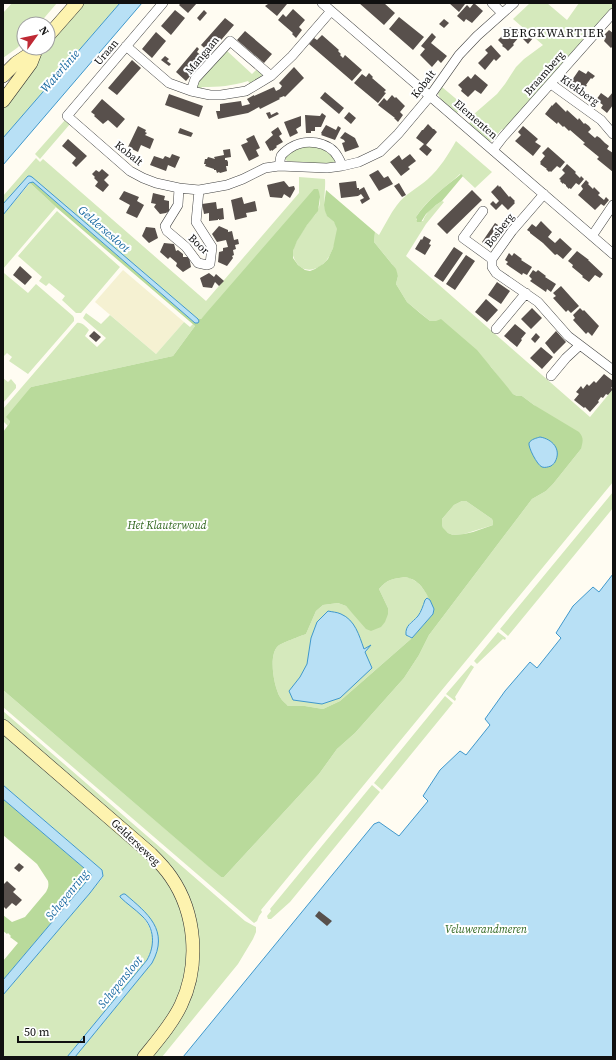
<svg xmlns="http://www.w3.org/2000/svg" width="616" height="1060" viewBox="0 0 616 1060" font-family="'Source Serif 4',serif">
<rect width="100%" height="100%" fill="#fffcf2"/>
<!-- farmland -->
<path fill="#f5f1d2" d="M123,270L184,322L156,354L95,302Z"/>
<!-- green -->
<path fill="#d5e9bc" d="M12,3H57L39,24H24V41L17,48L3,58V13Z
M83,3H120L3,138V105L39,54L45,48H48V44Z
M530,3H547L567,20L579,3H613V8L505,132L502,129L494,138L497,141H491L488,140L469,124L471,120L459,110L457,113L441,100L438,94L442,87L474,114L497,94L505,84L516,67L524,59L543,45L513,19Z
M226,50L252,74L257,69L262,74L261,79L250,84L248,81C232,86 219,87 202,87V90L198,89L195,86Z
M65,120L70,124L40,159L35,154Z
M456,141L492,172L475,188L460,174C445,188 427,199 416,217V220L423,221C426,212 434,206 442,201L444,202L426,224L406,256L590,417L613,389V482L261,910L262,912L259,916L257,921L254,923L3,707V690L221,877H224L319,774L337,749L355,733L404,678L419,655L429,635L532,499L546,491L553,484L581,449L534,405L522,396H517L513,394L507,388L491,367L436,321H430L407,302L396,284L398,276L392,264L374,242L375,232L379,235C385,225 390,214 397,205C405,194 418,188 428,179C440,168 448,155 456,141Z
M315,145L332,153L337,161L334,163L323,164L287,161L285,159V156L295,148Z
M36,158L40,162L43,159L206,301L299,193V177L325,179C326,190 322,204 327,215C330,220 337,222 337,229C338,236 332,253 328,258C321,270 304,275 296,262C294,258 292,255 293,251C296,239 305,228 311,219C314,216 317,213 318,209C320,206 320,201 320,197L201,319H198L30,176L28,177L3,204V196Z
M30,183L56,207L3,269V215Z
M57,211L120,267L81,313H76L62,300L65,296L49,283L46,286L39,281L42,277L18,256Z
M4,273L28,293L36,284L73,316L74,318V321L28,374L9,361L12,357L7,353L3,357V356Z
M86,313L101,324L110,315L156,354L184,322L190,327L193,324L195,326L173,356L31,387L10,421L8,426L3,421V409L77,323C82,322 86,327 89,330L85,336L97,347L106,338L84,319L83,318Z
M3,378L8,382L11,379L16,385V388L3,403Z
M613,492V508L508,636L500,629Z
M462,501H466L492,519L493,522V525L464,534L453,535L448,533L443,529L442,525V519L454,505Z
M405,577C418,579 424,589 430,600L427,598L418,616L409,624L408,637L412,638L340,701L323,709L305,706H288C286,703 282,701 280,697C274,687 268,655 278,646C281,643 301,636 306,634L316,611L323,605L338,603L346,606L359,619L388,614V608L379,589C387,579 393,579 405,577Z
M498,632L506,638L505,640L503,639L477,664L474,661Z
M471,665L474,667L455,697L456,699L455,701L446,694Z
M445,696L453,703L382,790L374,783Z
M3,711L245,921L256,927V932L253,939L238,964L162,1057H150L191,995L183,887L3,721Z
M3,732L162,872L181,906L189,947L184,982L172,1014L139,1057H75L152,963C156,954 161,940 156,931C154,925 147,920 142,916C154,930 156,945 147,960L67,1057H3V995L90,893L103,877V874L102,870L3,785Z
M372,785L380,792L290,902L271,919H268L267,916L271,911L270,909Z"/>
<!-- forest -->
<path fill="#b9da9b" fill-rule="evenodd" d="M461,174L463,176L442,201L436,205L426,214L421,222H417L416,217C427,200 445,187 461,174Z
M31,182H33L187,316L195,323H198L199,321L198,319H201L314,189H318L319,192L320,197L318,211L307,225L297,241L293,251V258L298,265L305,270L310,271L315,269L323,264L328,259L333,248L337,229L334,222L327,216L325,211L324,205L326,190L375,232L374,242L396,269L398,276L396,284L407,302L420,313L430,321H436L441,319L477,350L513,394L517,396H522L534,405L579,432C584,438 583,441 581,449L553,484L546,491L532,499L429,635L419,655L404,678L355,733L337,749L319,774L224,877H221L209,867L3,690V432L9,424L10,421L6,417L31,387L173,356L195,326L57,208L30,183ZM556,448C557,461 556,467 542,467L536,461ZM462,501H466L492,519L493,522V525L473,532L464,534L453,535L448,533L443,528L442,525V519L454,505ZM405,577C422,580 427,595 434,609L433,614L412,638L340,701L323,709L305,706H288C286,703 282,701 280,697C274,687 268,655 278,646C281,643 301,636 306,634L316,611L323,605L338,603L346,606L366,629L371,631L381,627L385,622L388,614V608L379,589C387,579 393,579 405,577Z
M3,799L91,874V876L3,980V961L18,943L10,937L11,936L8,933L7,934L3,931V915L12,922L25,917L46,892C48,888 49,886 48,881L37,864L3,835Z"/>
<!-- water -->
<path fill="#b8e0f5" stroke="#4098cc" d="M120,3H142L3,165V138Z
M28,176H30L32,177L198,319L199,321L198,323H195L33,182L29,183L3,215V204Z
M540,437C552,439 562,449 555,462C554,464 553,464 551,466C548,467 545,468 542,467C537,465 528,447 529,443C531,439 537,438 540,437Z
M613,574V1057H183L374,824L379,822L399,836L428,801L423,796L440,770L460,751L466,755L490,725L485,719L505,691L530,662L537,668L561,638L556,633L573,606L593,587L599,592Z
M427,598L430,600L434,609L433,614L412,638L406,635C405,625 412,623 418,616C421,612 423,606 425,600Z
M328,611C332,612 337,612 341,614C355,620 359,635 364,649L371,645L365,652L372,668L340,698L322,704L293,700L289,691L300,677L307,664L311,638L317,622Z
M3,785L102,870L103,876L90,893L3,995V980L91,876V874L3,799Z
M123,894H125C147,913 170,930 152,963L75,1057H67L147,960C155,946 155,928 142,916C135,909 127,904 120,897V896Z"/>
<!-- building -->
<path fill="#58504c" d="M181,3H197L188,13L179,5Z
M266,3H285L287,4L277,16L265,6L268,4Z
M359,3H384L395,13L384,25Z
M449,3H464L465,4L459,12Z
M474,3L483,11L472,23L466,19L464,22L457,16L467,5L470,8Z
M293,9L305,20L299,27L302,30L296,38L292,34L293,33L278,20L283,14L286,17Z
M175,10L185,18L171,35L161,26Z
M204,10L207,13L200,21L197,18Z
M399,17L424,37L413,50L389,29Z
M225,18L234,25L210,53L201,45Z
M444,19L449,23L444,28L439,24Z
M510,27H512L518,32L521,28L533,38L528,44L520,36L513,44L514,45L508,51L505,48L502,46L503,45L498,40L503,35L504,36Z
M609,30L613,33V46L611,48L604,41L605,39L602,37Z
M245,31L272,54L264,63L237,40Z
M156,32L166,41L152,58L142,49Z
M432,33L436,37L431,43L447,56L441,63L438,60L432,67L420,55L425,49L421,46Z
M322,35L339,50L338,51L341,54L340,55L343,58L345,55L362,70L352,81L309,44L314,38L317,40Z
M491,45L501,56L496,61L494,59L485,70L478,63L488,53L485,50Z
M197,47L199,49L197,52L205,59L186,81L176,72Z
M165,56L169,59L167,61L171,64L169,66L161,60Z
M132,60L141,68L117,95L108,88Z
M294,67L304,78L285,97L284,96L279,98L280,99L260,109L259,107L248,113L218,119L216,111H220V104L241,101L242,106L250,104L247,99L254,95V96L274,87L276,91L280,89L282,86L279,83Z
M579,70L586,74L588,71L595,76L592,79L591,78L586,85H587L583,92L585,94L583,98L574,91L576,88L570,83Z
M369,73L373,77L372,78L386,90L384,92L386,93L378,103L354,83L362,74L366,77Z
M475,74L488,85L481,94L475,90L468,97L461,91L462,89L458,85L468,76L471,79Z
M325,92L344,108L339,114L320,98Z
M613,92V105L607,113L601,108L603,105L596,100L601,93L608,98Z
M169,94L203,106L199,117L165,105Z
M392,95L395,98L396,97L405,106L400,112L403,115L398,122L394,118H395L378,105L384,98L387,101Z
M102,99L125,119L117,128L108,120L103,124L94,116L95,115L91,112Z
M556,102L566,112L567,110L578,120L579,118L584,124L585,123L589,126L591,129L588,132L595,138L597,136L600,138L605,143L609,146L607,149L613,153V172L597,159L599,157L583,144L585,143L570,130L569,131L564,126L563,127L558,122L557,124L545,114L552,105V106Z
M270,112L271,115L277,112L279,114L269,119L266,113Z
M349,112L356,118L351,124L344,118Z
M322,113L326,116L321,127H315V131H311V133H306L305,115L320,116Z
M301,116V126L296,129L298,133L290,137L284,122Z
M428,124L433,129H434L437,132L426,145L432,150L427,156L419,149L424,144L416,138L422,130H423Z
M326,125L336,130L338,126L341,128L335,140L321,135L322,134L321,133Z
M138,126L146,130L145,132L147,133L145,135L154,139L150,149L141,145L138,152L128,147Z
M523,126L538,139L535,142L541,146L533,156L515,141L521,135L518,132Z
M278,127L282,134L279,136L283,142L276,146L277,147L272,151V150L270,151L265,142L273,135L271,132Z
M180,128L193,133L191,137L178,133Z
M345,132L355,138L359,147L345,152L342,143L345,142L344,140L340,138Z
M254,135L260,148L256,150L259,156L249,161L241,145L248,142L246,139Z
M68,139L87,156L76,167L72,163L76,158L62,146Z
M548,147L565,162L560,168L557,166L551,172L550,171L549,172L546,169H547L540,164L541,163L540,162L545,156L542,153Z
M230,149L231,157L225,158V160H227L228,162V166H226L227,171L220,173L219,172L217,173L216,170H214V169L205,166L206,164H204L205,159H207L208,157L215,159L214,157L224,155L223,150Z
M172,154L180,157L175,168L168,165L166,171L150,165L154,156L163,159L165,156L170,158Z
M410,154L416,161L408,167L410,169L401,176L390,162L399,155L402,160Z
M567,164L576,172L575,173L580,178L581,176L584,179L579,185L576,183L571,189L569,188V189L566,186V185L563,183V184L560,181L561,180L559,179L565,173L562,170Z
M102,169L109,175L104,180L109,185L103,192L95,186L98,182L94,178L95,177L92,174L96,170L99,172Z
M378,170L384,178L388,176L393,184L379,191L369,175Z
M586,180L589,183L588,184L593,189L594,187L600,193L598,195L604,200L606,197L609,200L604,206L601,204L595,210L578,195L583,189L581,186Z
M284,181L289,187L294,186L295,189L290,198L284,194L282,198L270,197L267,185Z
M356,181L357,188H359V190L364,187L370,199L362,204L360,200L364,198L361,194L358,196L341,198L339,183Z
M399,183L406,195L402,197L394,186Z
M498,185L499,187L500,186L509,197L510,196L515,201L514,202L515,203L508,210L502,204L496,210L490,204L493,201L496,204L499,201L491,192Z
M472,190L482,200L447,234L437,224Z
M124,191L139,197L137,201L144,205L137,218L126,213L130,205L119,199Z
M153,193L165,196L164,200L169,201V211L166,213L160,214L154,207L156,204L151,203Z
M242,197L244,204L255,201L257,211L246,213L247,217L235,220L231,200Z
M216,202L217,209L223,208L224,219L219,220V219H218V220L209,221V213L204,214L202,204Z
M541,221L552,232L548,237L555,243L560,238L572,249L563,259L557,254L555,255L543,243L530,233V232L527,230L532,224L536,227Z
M495,223L498,225L485,245L482,242Z
M219,226L228,230V232L232,231L234,240L238,239L239,244L235,245L236,249L233,250L234,255L232,256L233,258L227,266L218,262L219,252L223,251V248L228,247L226,240L217,242L212,234Z
M146,227L155,228L158,238L149,243L142,236Z
M424,236L431,240L429,244L431,245L425,255L415,249L421,239L422,240Z
M164,243L174,244L176,251L178,250L183,254V257H189L191,267L183,272L176,266L177,263L170,257L168,259L160,252Z
M454,247L463,253L443,282L434,276Z
M577,251L589,260H588L603,274L600,278L595,275L589,282L582,277L583,276L572,267L573,265L568,261Z
M509,253L512,256L514,253L522,259L521,260L532,267L527,275L523,273L522,275L506,264L508,262L505,260Z
M466,255L475,261L455,290L446,284Z
M20,266L32,277L25,285L13,275Z
M533,270L536,272L538,270L546,276L545,277L556,284L551,292L547,289L546,292L530,281L532,279L529,276Z
M209,273L214,277L216,274L224,281L219,286L215,282L212,288L203,287L200,278Z
M497,282L510,291L501,304L488,295Z
M561,286L579,306L571,313L568,310L566,312L553,298L556,296L553,293Z
M486,299L498,310L487,322L475,312Z
M532,308L542,318L531,329L521,319Z
M580,308L583,311L584,310L599,326L592,336L588,332L586,334L573,320L575,318L573,315Z
M515,324L526,333L521,339L522,340L517,347L504,336Z
M94,331L101,337L96,342L89,336Z
M556,331L566,342L554,354L545,343Z
M536,333L540,337L535,343L531,339Z
M541,347L553,357L542,369L530,358Z
M604,374L613,381V386L611,388L613,389L608,395L606,394L603,398L601,397L598,401L599,402L590,412L585,407L584,408L574,400L579,394L576,392L581,386L583,389L587,384L589,386L594,381L596,383Z
M19,863L24,867L19,872L14,868Z
M7,881L16,889L13,892L22,900L16,906L12,903L6,909L3,906V885Z
M319,911L332,921L327,926L315,916Z"/>
<g fill="none" stroke-linecap="round" stroke-linejoin="round">
<defs>
<path id="street" d="M163,3L67,116L130,171L143,178L156,183L179,188L199,190L227,185L243,179L265,168L279,166L327,168L342,166L359,162L380,152L398,134L430,96L459,55L477,36L514,3
M322,3L613,254
M492,3L502,13
M126,46L169,83L191,91L210,95H221L246,91L271,76L292,56L331,11
M551,84L601,120L613,134
M191,91L195,79L230,41L271,76
M493,150L503,137L613,13
M279,166C280,163 280,159 281,156C283,153 287,150 290,148C305,138 329,141 338,157C340,160 341,163 342,166
M179,188L178,205L165,226L167,231L186,247L198,263L207,265L210,264L212,247L196,222L199,190
M544,194L512,231L492,259V267L496,273L538,302L568,336L613,370
M483,211L463,238L492,259
M592,236L613,205
M496,329L526,293
M551,376L566,358L580,345"/>
<path id="secondary" d="M48,36L77,3
M3,76L16,63L37,49
M3,101L31,63L36,50
M3,726L151,854C158,861 165,868 171,877C196,913 200,965 181,1005C172,1024 157,1041 144,1057"/>
</defs>
<!-- street casing -->
<use href="#street" stroke="#434343" stroke-width="10"/>
<!-- secondary casing -->
<use href="#secondary" stroke="#323232" stroke-width="14"/>
<!-- street -->
<use href="#street" stroke="#fff" stroke-width="9"/>
<!-- secondary -->
<use href="#secondary" stroke="#fdf3af" stroke-width="13"/>
</g>
<g text-anchor="middle" stroke-width="4" stroke-linejoin="round" paint-order="stroke">
<!-- street labels -->
<g font-size="11" fill="#101010" stroke="#fff">
<text transform="translate(106 52) rotate(-49)" y="4">Uraan</text>
<text transform="translate(202 55) rotate(-50)" y="4">Mangaan</text>
<text transform="translate(544 73) rotate(-49)" y="4">Braamberg</text>
<text transform="translate(423 84) rotate(-53)" y="4">Kobalt</text>
<text transform="translate(580 90) rotate(35)" y="4">Kiekberg</text>
<text transform="translate(476 119) rotate(41)" y="4">Elementen</text>
<text transform="translate(129 153) rotate(38)" y="4">Kobalt</text>
<text transform="translate(499 230) rotate(-52)" y="4">Bosberg</text>
<text transform="translate(199 244) rotate(44)" y="4">Boor</text>
<text transform="translate(136 842) rotate(43)" y="4">Gelderseweg</text>
</g>
<!-- park labels -->
<g font-size="11" font-style="italic" fill="#316720" stroke="#fff">
<text x="167" y="529">Het Klauterwoud</text>
<text x="486" y="933">Veluwerandmeren</text>
</g>
<!-- neighbourhood labels -->
<g font-size="12" letter-spacing="1" fill="#101010" stroke="#fff">
<text x="554" y="37">BERGKWARTIER</text>
</g>
<!-- water labels -->
<g font-size="12" font-style="italic" fill="#1969a1" stroke="#fff">
<text transform="translate(60 71) rotate(-49)" y="4">Waterlinie</text>
<text transform="translate(104 229) rotate(41)" y="4">Geldersesloot</text>
<text transform="translate(67 895) rotate(-51)" y="4">Schepenring</text>
<text transform="translate(120 982) rotate(-51)" y="4">Schepensloot</text>
</g>
</g>
<!-- border -->
<rect width="616" height="1060" fill="none" stroke="#101010" stroke-width="8"/>
<!-- north arrow -->
<g transform="translate(36 36) rotate(57)"><circle r="19" fill="#ffffff" stroke="#9f9f9f"/>
<path d="M0-3L7 15L0 10L-7 15Z" fill="#bf2934"/>
<text y="-6" font-size="11" font-weight="bold" text-anchor="middle" fill="#101010">N</text>
</g>
<!-- scale -->
<path d="M18 1036v6h66v-6" fill="none" stroke="#101010" stroke-width="2"/>
<text x="24" y="1036" font-size="12" fill="#101010" stroke="#ffffff" stroke-width="3" paint-order="stroke">50 m</text>
</svg>
